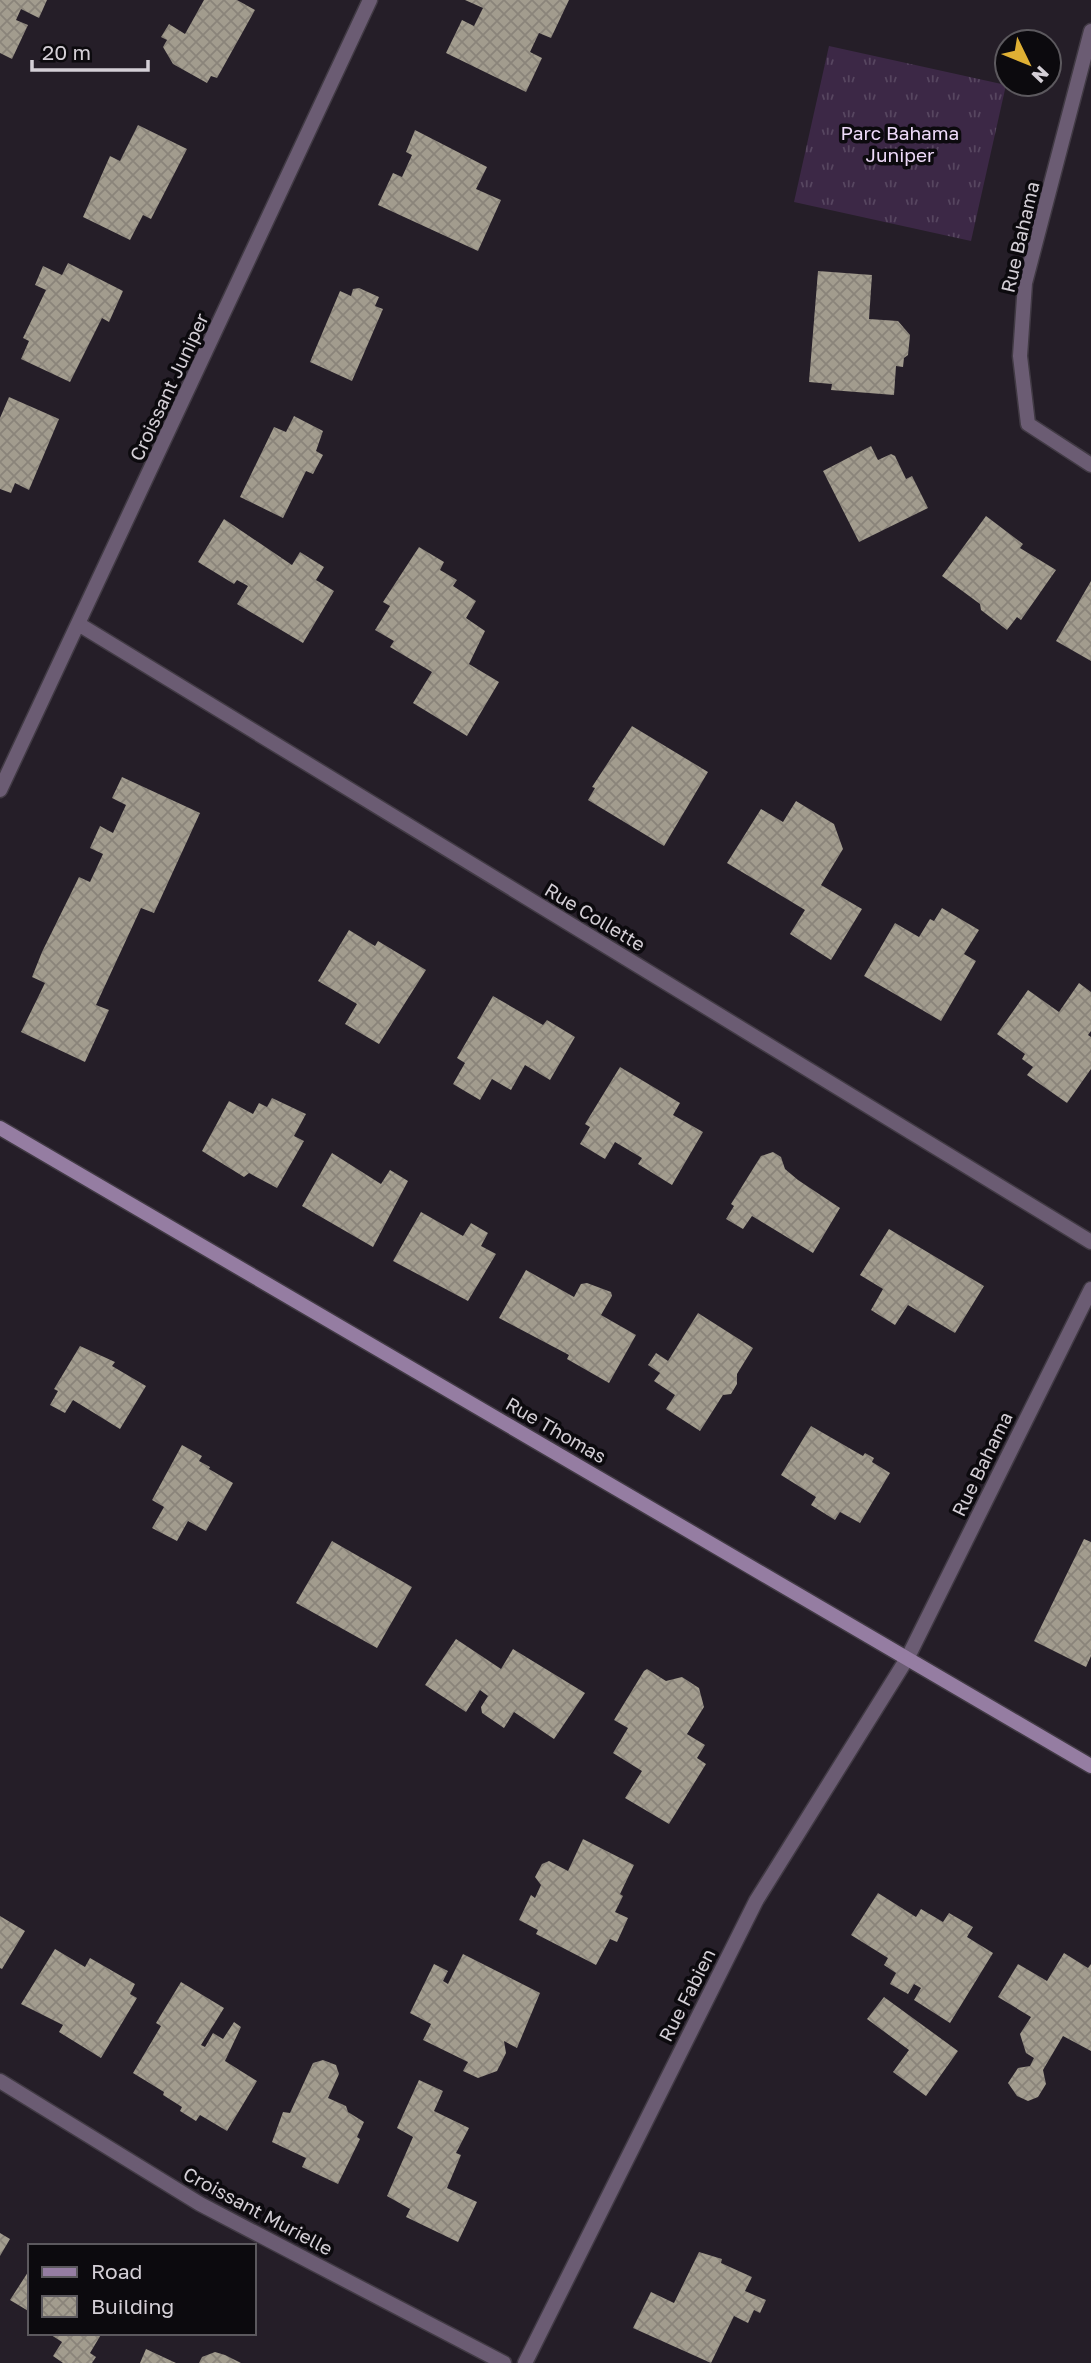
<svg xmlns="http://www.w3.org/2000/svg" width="1091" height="2363" viewBox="0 0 1091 2363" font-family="'Golos Text',sans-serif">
<defs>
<pattern id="grass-tufts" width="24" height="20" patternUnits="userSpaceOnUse" patternTransform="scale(1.75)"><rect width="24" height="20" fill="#3c2846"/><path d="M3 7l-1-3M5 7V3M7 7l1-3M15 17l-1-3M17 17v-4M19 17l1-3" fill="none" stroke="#574660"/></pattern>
<pattern id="building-cross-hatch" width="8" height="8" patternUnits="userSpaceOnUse" patternTransform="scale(1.75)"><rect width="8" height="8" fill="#a29c8e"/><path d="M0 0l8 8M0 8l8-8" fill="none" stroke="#8a847a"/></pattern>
</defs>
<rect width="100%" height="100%" fill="#251e28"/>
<!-- grass -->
<path fill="url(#grass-tufts)" d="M829,46L1006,85L971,241L794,202Z"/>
<!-- building -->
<path fill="url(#building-cross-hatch)" d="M0,0H47L39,18L21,9L16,20L28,25L12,59L0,53Z
M204,0H237L255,10L217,78L211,76L207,83L173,64L163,47L167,40L161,37L169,24L185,34Z
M465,0H569L551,38L539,33L530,52L542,58L526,92L446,53L462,20L474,26L483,8Z
M138,125L187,149L151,219L143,215L130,240L83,217L110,156L120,161Z
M415,130L487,167L476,189L501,200L478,251L378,205L393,173L402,177L412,155L406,152Z
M68,263L123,291L109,322L102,318L70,382L21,359L29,341L23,338L46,290L35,285L43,266L62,275Z
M818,271L872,275L869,319L898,321L910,335L908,355L904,358L903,367L896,366L894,395L831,390L832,384L809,382Z
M359,288L379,297L375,306L383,309L352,381L310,362L340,291L351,296L353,289Z
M9,397L59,419L29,490L15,483L11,493L0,489V418Z
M294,416L323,431L316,451L323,455L313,474L306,471L283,518L240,497L274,427L286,432Z
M871,446L878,460L891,454L895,456L906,479L912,476L928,508L859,542L823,471Z
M986,516L1023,544L1020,548L1056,570L1021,620L1017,617L1007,630L981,610L980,604L942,576Z
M224,519L292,565L300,552L324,567L316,580L334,591L303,643L237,604L248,586L237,580L234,584L198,562Z
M419,547L444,562L440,570L457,580L453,586L476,601L466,618L485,631L469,664L499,682L467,736L413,703L432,672L390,647L394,641L375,630L390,606L383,602Z
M1091,581V661L1056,641Z
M632,726L708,772L664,846L588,800L595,788L592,787Z
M122,777L200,813L154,913L141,908L96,1005L109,1010L85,1062L21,1032L45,983L32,977L42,952L79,877L90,882L103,854L90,848L100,826L113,833L126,805L112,798Z
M796,801L834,824L843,849L821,885L862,909L831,960L790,934L805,910L727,863L761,809L783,822Z
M942,908L979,930L964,954L976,961L941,1021L864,976L895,923L919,937L930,919L934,921Z
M349,930L375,946L378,941L426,970L379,1044L345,1024L357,1004L318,981Z
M1079,983L1091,992V1031L1088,1035L1091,1037V1069L1067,1103L1027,1075L1033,1067L1022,1059L1025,1054L997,1034L1028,990L1059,1012Z
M493,996L543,1025L547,1020L575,1037L550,1080L525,1065L511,1090L492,1079L480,1100L453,1084L465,1063L457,1058Z
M620,1067L680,1103L673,1115L703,1132L672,1185L638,1164L642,1158L615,1142L605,1159L580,1144L590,1127L585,1124Z
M272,1098L306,1114L294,1136L304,1141L277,1188L249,1173L244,1177L202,1151L229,1101L253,1114L259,1103L267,1107Z
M773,1152L781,1157L785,1169L798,1180L840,1208L813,1253L752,1216L743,1229L726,1219L734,1206L731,1204L761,1156Z
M332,1153L381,1184L390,1170L408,1181L373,1247L302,1206Z
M421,1212L463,1236L471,1223L488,1233L481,1246L496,1254L468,1301L393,1261Z
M889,1229L984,1286L955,1333L908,1305L895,1325L871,1310L883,1289L860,1275Z
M526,1270L574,1297L581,1284L587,1283L611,1292L612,1296L601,1315L636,1335L609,1383L567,1359L569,1355L499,1318Z
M698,1313L753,1348L737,1374V1384L731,1394L723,1395L700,1431L666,1409L675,1395L654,1381L660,1373L648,1365L656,1353L668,1361Z
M80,1346L115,1362L112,1366L146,1386L120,1429L73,1400L65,1413L50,1405L58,1391L54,1389Z
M811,1426L863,1456L865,1453L874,1458L872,1462L890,1473L860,1523L840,1512L835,1520L811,1505L816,1497L781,1475Z
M182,1445L202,1456L199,1461L210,1467L209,1469L233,1483L206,1531L188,1521L177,1541L152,1528L164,1507L152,1500Z
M1084,1539L1091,1542V1656L1086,1667L1034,1641Z
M332,1541L412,1587L377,1648L296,1603Z
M456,1639L501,1669L513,1649L585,1693L554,1739L514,1712L504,1728L482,1713L481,1707L488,1696L480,1690L466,1712L425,1685Z
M647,1669L666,1681L682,1677L699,1688L704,1707L687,1734L705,1745L697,1758L706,1764L669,1824L625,1798L642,1771L613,1753L628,1728L614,1720L644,1671Z
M583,1839L634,1865L620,1894L623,1896L615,1912L628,1918L617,1942L610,1939L596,1965L536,1934L538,1930L519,1920L531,1895L535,1898L541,1885L535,1877L542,1864L549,1861L568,1871Z
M878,1893L916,1917L921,1909L943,1922L949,1913L973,1927L967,1937L993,1953L950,2023L914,2000L921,1988L914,1984L908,1994L890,1984L896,1973L884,1965L888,1958L851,1935Z
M0,1916L25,1931L2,1969L0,1968Z
M55,1949L85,1967L90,1958L135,1984L130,1994L137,1998L101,2058L59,2032L63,2025L21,2004Z
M1064,1953L1088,1968L1091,1964V2051L1063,2036L1043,2070L1046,2084L1038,2097L1028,2101L1017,2096L1008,2083L1018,2068L1030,2066L1034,2058L1026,2053L1020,2034L1031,2017L998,1997L1018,1964L1047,1981Z
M463,1954L540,1993L517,2048L504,2041L506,2053L497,2071L478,2078L463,2071L468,2062L423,2040L431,2024L410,2013L434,1964L448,1971L443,1981L448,1984Z
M181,1982L224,2008L201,2045L205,2047L213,2033L223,2039L234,2022L241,2027L225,2061L257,2081L227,2131L200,2115L196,2121L180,2111L182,2107L163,2095L164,2092L133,2073L161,2026L156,2023Z
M884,1997L958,2051L926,2096L893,2072L909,2050L867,2019Z
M323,2060L336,2065L339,2074L328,2098L346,2106L348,2112L364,2122L357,2137L360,2139L338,2184L302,2167L306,2158L272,2142L283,2112L290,2113L313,2063Z
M419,2080L443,2091L434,2111L469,2128L456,2153L461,2155L447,2188L477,2202L458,2242L406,2217L410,2209L387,2196L413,2137L397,2128Z
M0,2233L10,2239L0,2256Z
M699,2252L722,2259L721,2263L752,2277L745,2291L766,2300L760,2313L754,2310L748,2323L734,2316L711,2363L633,2328L651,2292L674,2303Z
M30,2269V2312L10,2300Z
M48,2333H102L90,2353L96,2357L92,2363H63L53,2356L62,2342Z
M146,2349L176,2363H140Z
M215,2352L225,2355L241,2363H199L202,2357Z"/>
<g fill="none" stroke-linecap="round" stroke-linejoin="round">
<defs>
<path id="street" d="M1091,31L1025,283L1020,356L1028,424L1091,465
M80,625L1091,1242
M0,790L370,0
M0,2081L200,2204L504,2363
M525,2363L756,1901L908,1657L1091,1289"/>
<path id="secondary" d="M0,1128L1091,1766"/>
</defs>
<!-- street casing -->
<use href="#street" stroke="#413a44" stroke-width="17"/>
<!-- secondary casing -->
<use href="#secondary" stroke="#413a44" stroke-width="17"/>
<!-- street -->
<use href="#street" stroke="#6b5c73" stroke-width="14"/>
<!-- secondary -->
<use href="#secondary" stroke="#957da2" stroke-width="14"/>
</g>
<g text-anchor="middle" stroke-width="7" stroke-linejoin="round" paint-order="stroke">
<!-- park labels -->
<g font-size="19" fill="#eedaf9" stroke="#0c0a0e">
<text x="900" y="140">Parc Bahama<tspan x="900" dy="22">Juniper</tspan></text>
</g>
<!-- street labels -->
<g font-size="19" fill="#d4cfd6" stroke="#0c0a0e">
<text transform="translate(1020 237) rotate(-77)" y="7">Rue Bahama</text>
<text transform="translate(169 387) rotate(-65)" y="7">Croissant Juniper</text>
<text transform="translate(595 917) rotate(31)" y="7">Rue Collette</text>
<text transform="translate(556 1430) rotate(30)" y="7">Rue Thomas</text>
<text transform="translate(982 1464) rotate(-64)" y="7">Rue Bahama</text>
<text transform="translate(687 1995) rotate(-63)" y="7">Rue Fabien</text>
<text transform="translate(258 2211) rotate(28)" y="7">Croissant Murielle</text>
</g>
</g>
<!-- legend -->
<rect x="28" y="2244" width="228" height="91" fill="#0c0a0e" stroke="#5c595e" stroke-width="2"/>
<rect x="42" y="2267" width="35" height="10" fill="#957da2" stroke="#5c595e" stroke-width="2"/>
<text x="91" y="2279" font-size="21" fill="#d4cfd6">Road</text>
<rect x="42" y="2296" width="35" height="21" fill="url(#building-cross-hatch)" stroke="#5c595e" stroke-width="2"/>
<text x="91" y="2314" font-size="21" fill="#d4cfd6">Building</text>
<!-- north arrow -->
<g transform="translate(1028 63) rotate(133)"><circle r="33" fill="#0c0a0e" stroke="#5c595e" stroke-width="2"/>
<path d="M0-5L12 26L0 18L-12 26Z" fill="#dfb034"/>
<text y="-10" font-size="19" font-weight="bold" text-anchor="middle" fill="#d4cfd6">N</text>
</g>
<!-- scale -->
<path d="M32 60v10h116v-10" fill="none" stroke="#d4cfd6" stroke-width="3.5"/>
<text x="42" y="60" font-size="21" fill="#d4cfd6" stroke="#0c0a0e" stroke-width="5" paint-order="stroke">20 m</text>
</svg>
